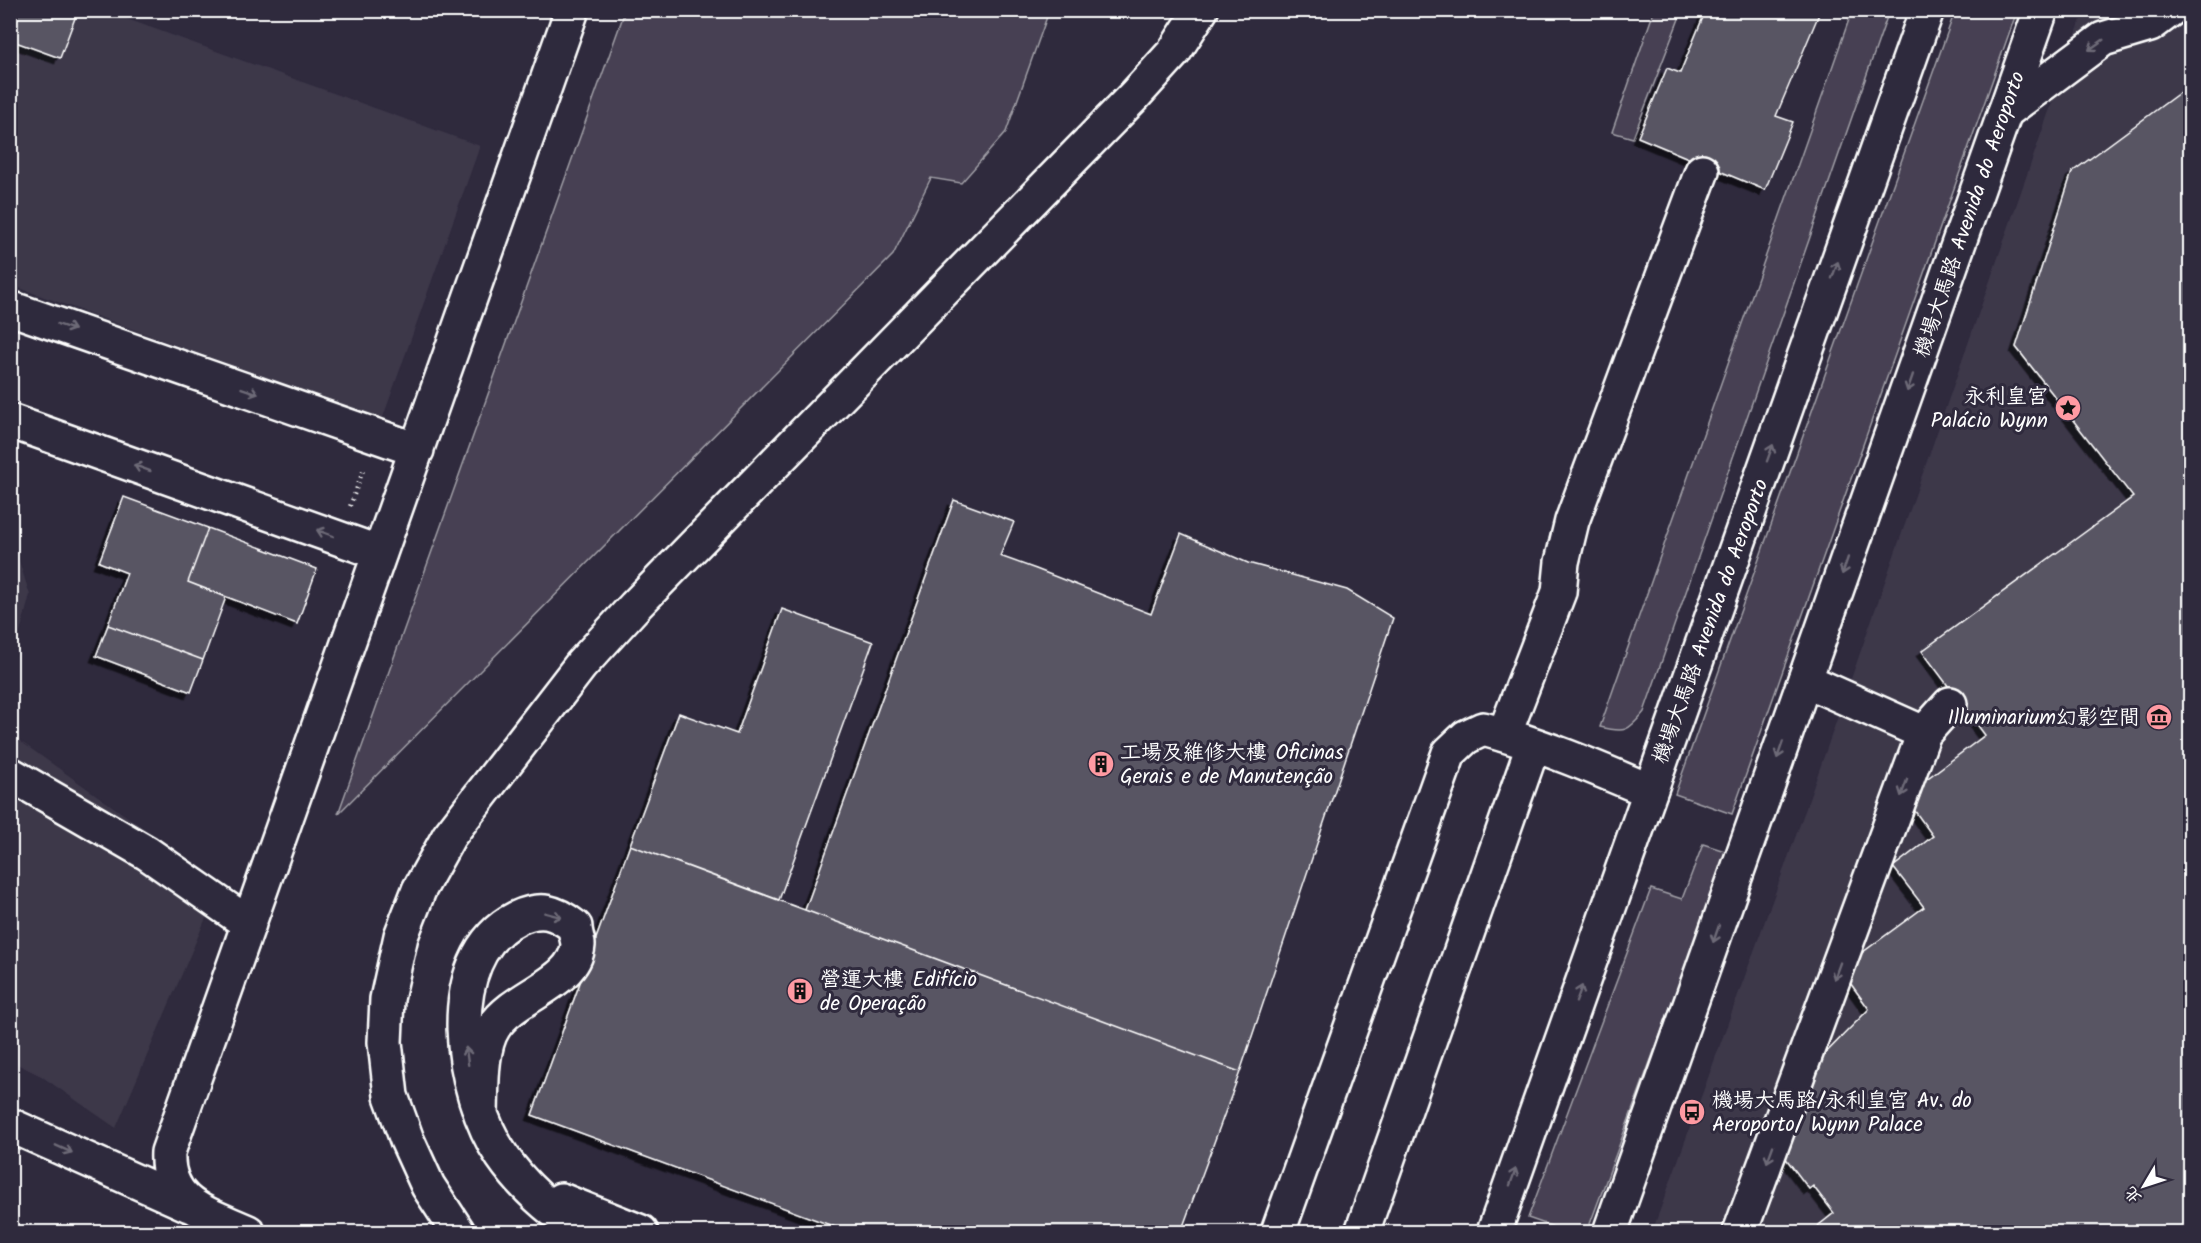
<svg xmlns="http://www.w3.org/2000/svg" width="2201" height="1243" viewBox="0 0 2201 1243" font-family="Kalam,'LXGW WenKai TC',sans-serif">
<defs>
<filter id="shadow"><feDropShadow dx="-5.5" dy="5.5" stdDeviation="0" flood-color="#0009"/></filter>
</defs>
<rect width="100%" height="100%" fill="#2f2a3d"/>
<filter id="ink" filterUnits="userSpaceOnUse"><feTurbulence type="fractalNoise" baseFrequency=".0167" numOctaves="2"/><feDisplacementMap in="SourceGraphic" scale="12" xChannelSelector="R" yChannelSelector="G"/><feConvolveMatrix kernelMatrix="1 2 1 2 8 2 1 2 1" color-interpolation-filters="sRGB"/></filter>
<g filter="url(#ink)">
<!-- built -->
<path fill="#3c3749" d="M10,11H105L480,146L382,420L11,285Z
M2084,11H2190V1232H1652L1807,805Z
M11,536L30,595L11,666Z
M10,734L221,883L116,1128L41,1076L11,1061Z"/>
<!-- green -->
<path fill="#464152" stroke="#a2a0a8" stroke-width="1.5" d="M625,11H1049L1006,132L961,183L931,178L893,255L338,814Z
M1654,11H1682L1633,138L1612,132Z
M1852,11H1889L1644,712C1628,732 1624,733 1600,727Z
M1955,11H2017L1732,814L1675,794Z
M1703,844L1728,852L1587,1232H1568L1528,1218L1651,889L1682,899Z"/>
<!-- building -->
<path fill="#595564" stroke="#fff" stroke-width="1.5" filter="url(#shadow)" d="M10,10H78L60,58L10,40Z
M1706,10H1810L1819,14L1776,116L1793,122L1765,190L1638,137L1667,68L1680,73Z
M2190,85V1232H1810L1834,1213L1813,1186L1809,1189L1778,1148L1807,1072L1869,1009L1840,969L1924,907L1893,867L1933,836L1904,796L1985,735L1922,651L2133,497L2016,347L2072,172Z
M124,497L208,528L188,582L226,597L203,660L108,625L127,573L99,562Z
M954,500L1014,522L1000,556L1036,569L1151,614L1181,534L1248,563L1347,590L1393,618L1240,1072L805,910Z
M208,528L317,569L297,624L188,582Z
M782,609L873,642L779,900L630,845L679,713L737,734Z
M108,625L203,660L191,692L96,656Z
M630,845L1240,1072L1181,1232H849L532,1115Z"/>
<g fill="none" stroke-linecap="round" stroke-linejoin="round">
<defs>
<path id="minor" d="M2005,112L2103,39L2150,25L2170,10
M10,308L417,450
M10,421L380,553
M1805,680L1924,733
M1504,735L1559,592L1562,562L1572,521L1702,171
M10,774L147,853L249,924
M481,1113C482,1088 480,1048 494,1027C514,995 575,984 578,945C578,940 575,933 575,927C555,911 541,907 517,918C437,958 461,1096 502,1156C524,1188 552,1212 584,1232
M10,1125L189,1205
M561,1200L641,1232
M248,1232C209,1214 165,1205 168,1152L572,10
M458,1232L428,1186L407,1140L391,1096L385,1042L387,999L401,936L419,890L449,836L581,665L635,606L1135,95L1174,52L1201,10
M1278,1232L1449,753L1466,737L1483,729C1540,744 1596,768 1650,791
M1362,1232L1533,746
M1740,1232L1924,733L1950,704"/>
<path id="major" d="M1494,1232L1927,10
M1610,1232L2041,10"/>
</defs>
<!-- minor casing -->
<use href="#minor" stroke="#fff" stroke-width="38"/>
<!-- major casing -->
<use href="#major" stroke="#fff" stroke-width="38"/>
<!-- path -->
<path stroke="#fff" stroke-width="4" stroke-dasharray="1.5 4.5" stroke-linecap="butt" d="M350,506L364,468"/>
<!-- minor -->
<use href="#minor" stroke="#2f2a3d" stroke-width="33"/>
<!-- major -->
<use href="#major" stroke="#2f2a3d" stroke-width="33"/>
</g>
<!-- one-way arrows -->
<defs><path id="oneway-shaft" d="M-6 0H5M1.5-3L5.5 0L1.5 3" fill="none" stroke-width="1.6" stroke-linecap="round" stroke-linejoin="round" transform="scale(1.5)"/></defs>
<g stroke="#6d6a77">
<use href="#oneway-shaft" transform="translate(2096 45) rotate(145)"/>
<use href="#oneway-shaft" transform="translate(1835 270) rotate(-70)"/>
<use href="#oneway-shaft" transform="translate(66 327) rotate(19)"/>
<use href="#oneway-shaft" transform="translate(1910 383) rotate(109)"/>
<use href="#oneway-shaft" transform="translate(250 391) rotate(19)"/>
<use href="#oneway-shaft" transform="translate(1770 453) rotate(-70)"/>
<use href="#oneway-shaft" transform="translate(142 468) rotate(-160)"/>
<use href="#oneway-shaft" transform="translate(325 533) rotate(-160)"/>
<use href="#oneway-shaft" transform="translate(1845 566) rotate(109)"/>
<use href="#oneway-shaft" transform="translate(1780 750) rotate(109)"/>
<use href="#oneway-shaft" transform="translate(1904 788) rotate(110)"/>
<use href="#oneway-shaft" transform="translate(553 915) rotate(15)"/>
<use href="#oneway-shaft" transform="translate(1716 934) rotate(109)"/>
<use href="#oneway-shaft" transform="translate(1837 971) rotate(110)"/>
<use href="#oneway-shaft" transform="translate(1579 994) rotate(-70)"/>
<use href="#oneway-shaft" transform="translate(467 1056) rotate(-98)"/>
<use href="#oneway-shaft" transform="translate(64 1149) rotate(24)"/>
<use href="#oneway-shaft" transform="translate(1770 1154) rotate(110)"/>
<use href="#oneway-shaft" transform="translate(1513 1177) rotate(-70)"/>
</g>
</g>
<!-- icons -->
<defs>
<symbol id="sight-disc" viewBox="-11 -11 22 22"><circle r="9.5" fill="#ff9aa2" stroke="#2f2a3d"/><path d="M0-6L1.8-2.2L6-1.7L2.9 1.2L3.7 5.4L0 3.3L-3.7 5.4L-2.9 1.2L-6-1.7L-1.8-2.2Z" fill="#111"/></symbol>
<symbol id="museum-disc" viewBox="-11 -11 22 22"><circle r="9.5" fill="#ff9aa2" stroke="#2f2a3d"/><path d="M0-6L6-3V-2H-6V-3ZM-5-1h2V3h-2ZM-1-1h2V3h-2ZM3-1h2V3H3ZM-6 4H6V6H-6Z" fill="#111"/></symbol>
<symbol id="building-disc" viewBox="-11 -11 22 22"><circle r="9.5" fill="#ff9aa2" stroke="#2f2a3d"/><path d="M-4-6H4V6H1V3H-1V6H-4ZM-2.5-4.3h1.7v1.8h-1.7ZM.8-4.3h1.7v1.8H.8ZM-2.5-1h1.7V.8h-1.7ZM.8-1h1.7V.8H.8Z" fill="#111"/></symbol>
<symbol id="bus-disc" viewBox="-11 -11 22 22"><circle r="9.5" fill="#ff9aa2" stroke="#2f2a3d"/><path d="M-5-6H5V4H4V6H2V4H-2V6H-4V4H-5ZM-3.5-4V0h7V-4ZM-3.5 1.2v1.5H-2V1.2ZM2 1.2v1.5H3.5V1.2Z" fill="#111"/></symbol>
</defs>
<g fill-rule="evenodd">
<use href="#sight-disc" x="2053" y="393" width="30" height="30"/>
<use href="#museum-disc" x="2144" y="702" width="30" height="30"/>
<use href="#building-disc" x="1086" y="749" width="30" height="30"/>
<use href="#building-disc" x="785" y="976" width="30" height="30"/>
<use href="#bus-disc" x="1677" y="1097" width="30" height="30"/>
</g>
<g text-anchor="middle" stroke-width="6" stroke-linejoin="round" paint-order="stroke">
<!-- street labels -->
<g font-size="21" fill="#fff" stroke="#2f2a3d">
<text transform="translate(1969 214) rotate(-71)" y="7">機場大馬路 Avenida do Aeroporto</text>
<text transform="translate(1710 621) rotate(-70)" y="7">機場大馬路 Avenida do Aeroporto</text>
</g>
<!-- poi labels -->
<g font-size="21" fill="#fff" stroke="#2f2a3d" text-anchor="start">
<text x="2048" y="403" text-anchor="end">永利皇宮<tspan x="2048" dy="24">Palácio Wynn</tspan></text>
<text x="2140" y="724" text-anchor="end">Illuminarium幻影空間</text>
<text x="1120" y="759">工場及維修大樓 Oficinas<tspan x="1120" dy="24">Gerais e de Manutenção</tspan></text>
<text x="820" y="986">營運大樓 Edifício<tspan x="820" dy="24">de Operação</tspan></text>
<text x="1712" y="1107">機場大馬路/永利皇宮 Av. do<tspan x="1712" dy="24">Aeroporto/ Wynn Palace</tspan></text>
</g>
</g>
<!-- margin -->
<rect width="2201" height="1243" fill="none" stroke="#2f2a3d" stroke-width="36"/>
<rect x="18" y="18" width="2165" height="1207" fill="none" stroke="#fff" stroke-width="2" filter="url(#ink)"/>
<!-- north arrow -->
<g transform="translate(2144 1186) rotate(231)" stroke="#2f2a3d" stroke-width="4.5" paint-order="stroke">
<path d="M0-4.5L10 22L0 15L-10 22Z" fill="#ffffff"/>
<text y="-9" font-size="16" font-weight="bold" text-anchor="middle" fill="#ffffff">北</text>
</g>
</svg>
